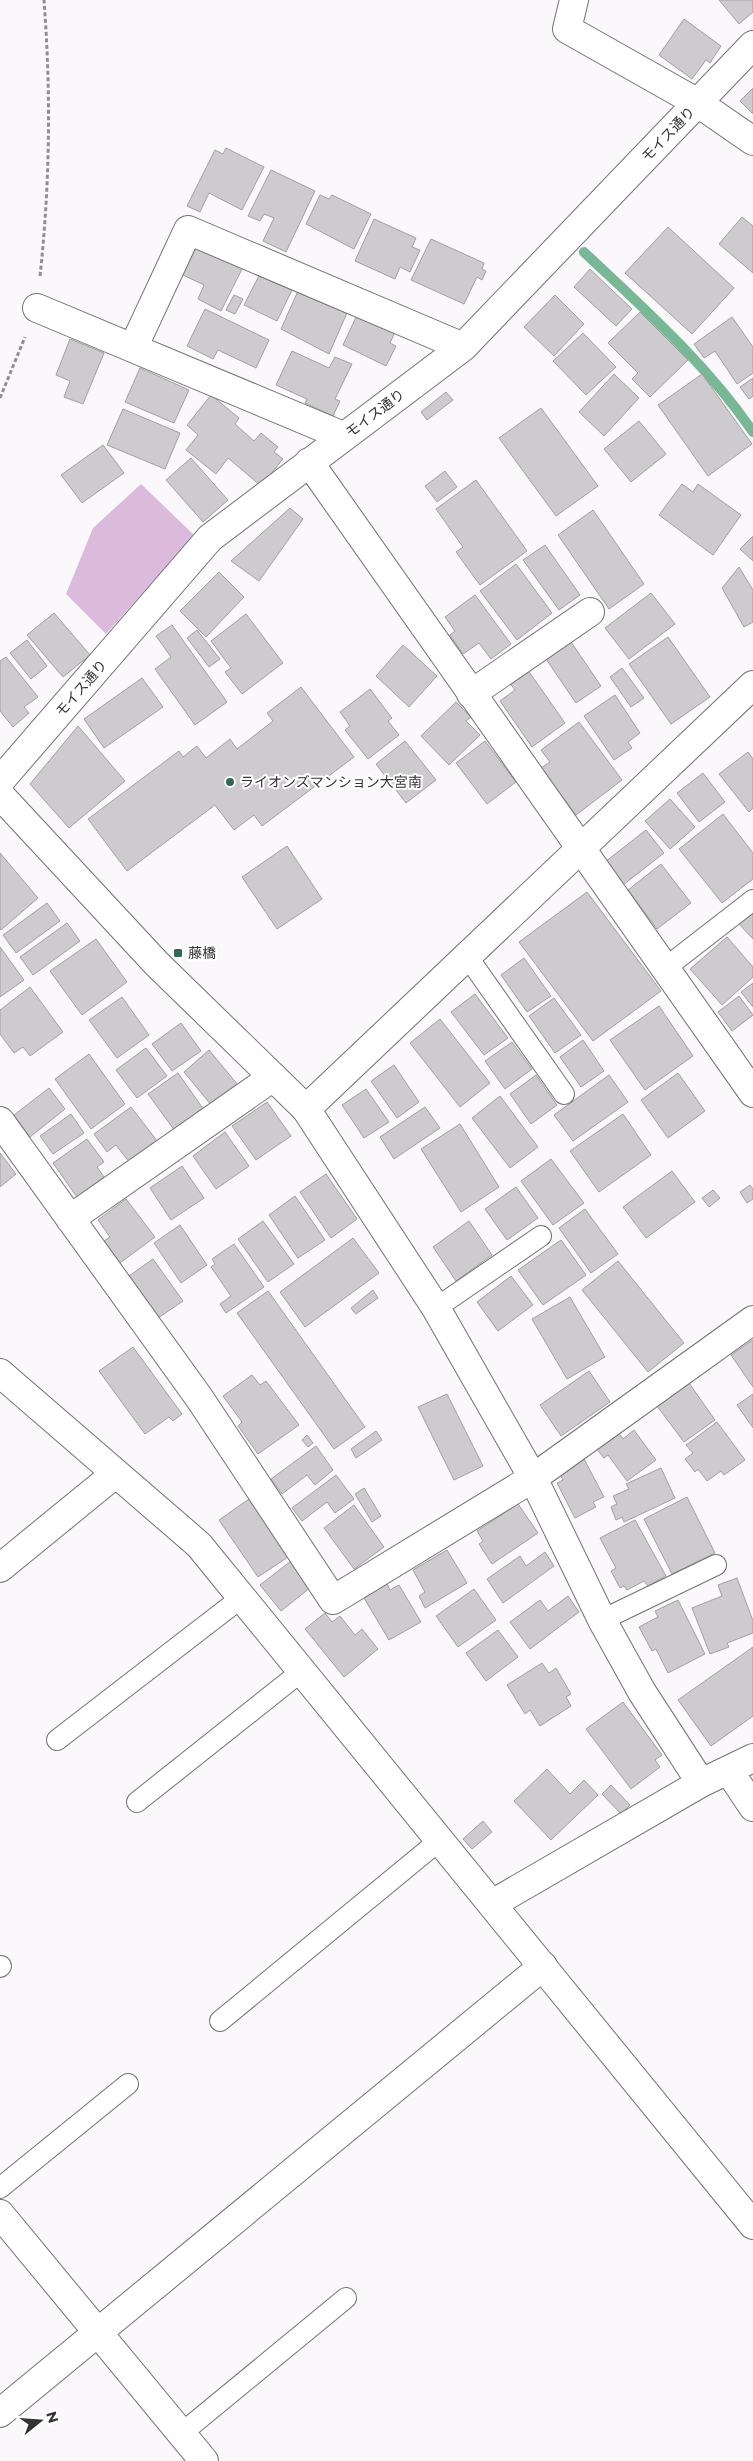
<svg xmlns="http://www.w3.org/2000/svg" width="753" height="2461" viewBox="0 0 753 2461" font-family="Montserrat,'Noto Sans JP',sans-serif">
<rect width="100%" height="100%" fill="#fbf8fb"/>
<!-- green -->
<path fill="#dcbadc" d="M141,484L194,535L106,634L66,594L93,528Z"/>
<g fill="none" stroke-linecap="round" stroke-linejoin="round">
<!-- stream -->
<path stroke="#79b797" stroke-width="10" d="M584,252C644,309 706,363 753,432"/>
</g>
<!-- building -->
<path fill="#cecbce" stroke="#a29fa2" d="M719,0H753V12L739,24Z
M684,19L721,46L710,63L706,60L692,79L659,55Z
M753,88V114L740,101Z
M226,148L264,167L242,210L209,193L200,212L187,206L215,150L223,154Z
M271,170L315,191L286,252L263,241L274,218L264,214L260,221L248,216Z
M320,195L329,199L332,195L371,214L354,249L306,224Z
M742,217L753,226V273L719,244Z
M374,219L416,238L412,247L420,250L410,272L400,267L395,279L355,261Z
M668,227L734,288L692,334L625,273Z
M431,239L484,263L482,269L486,271L482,280L477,277L464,304L411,280Z
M209,247L244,265L221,311L198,299L204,285L181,274L193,250Z
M590,269L632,309L616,326L574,287Z
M261,272L293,288L277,321L244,305Z
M298,291L347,313L329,354L281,329Z
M234,295L243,299L235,314L226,310Z
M555,295L584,324L554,356L524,327Z
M205,309L269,340L256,368L218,350L213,359L187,346Z
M640,312L688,360L650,397L632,379L638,373L608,343Z
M357,315L395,332L390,343L396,346L386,366L343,345Z
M732,317L753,347V373L737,384L715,351L704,358L694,344Z
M583,333L616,367L586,395L553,361Z
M70,339L104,353L83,404L64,397L70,381L56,375Z
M292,351L329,368L335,357L352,364L335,399L340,401L333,416L305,403L307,399L276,385Z
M140,368L189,390L174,423L125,402Z
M614,374L639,398L604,436L579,412Z
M702,374L752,444L708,476L658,405Z
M753,378V396L749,399L740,387Z
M446,392L453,400L427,420L421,412Z
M211,395L239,418L235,424L254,441L261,433L278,447L274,452L283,459L261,486L228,458L216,474L186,450L198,435L187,425Z
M541,408L598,486L556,516L499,438Z
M123,409L180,433L165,469L107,445Z
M639,421L666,454L631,482L604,449Z
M103,445L124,473L82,503L61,475Z
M191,458L228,500L203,522L166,480Z
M445,471L457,487L437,502L425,486Z
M476,480L527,551L480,585L456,552L463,547L436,509Z
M682,484L693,492L698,484L741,515L713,555L659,515Z
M290,508L303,519L259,581L231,561Z
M593,510L644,584L609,609L558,535Z
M753,536V561L740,549Z
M545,545L580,595L559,610L523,560Z
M516,564L552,613L517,640L480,591Z
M739,567L753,590V622L744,627L722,588Z
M219,572L244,597L206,637L180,611Z
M651,593L675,624L629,659L605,628Z
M475,595L511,644L491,659L479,643L463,654L450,635L455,631L445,617Z
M54,613L90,655L63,677L27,635Z
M246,614L283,663L242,694L225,672L231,668L211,641Z
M172,625L227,702L195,725L155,669L171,657L156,636Z
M197,630L220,659L209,667L187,638Z
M668,637L710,697L671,724L629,664Z
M27,640L47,666L31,679L10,653Z
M571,642L601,686L576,703L546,659Z
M403,645L437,676L409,707L376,676Z
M6,657L38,697L24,707L29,713L13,727L0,711V661Z
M622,668L644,698L631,707L610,677Z
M527,669L565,723L532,747L500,701L515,690L509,682Z
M142,678L163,707L104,748L84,719Z
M301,687L354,757L262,826L254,815L234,830L215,805L127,871L88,819L179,751L183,757L197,746L206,758L230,739L237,749L273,721L267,713Z
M370,689L392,718L388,721L399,735L368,759L345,730L350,726L340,712Z
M615,695L640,733L628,742L632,748L614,760L584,716Z
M456,702L471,717L466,721L480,735L449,765L421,736Z
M579,722L622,780L576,815L541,768L550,762L541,750Z
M78,726L125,781L69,828L30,784Z
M405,741L436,780L406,803L376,764Z
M485,741L516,782L487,804L456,763Z
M748,752L753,759V808L749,812L719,774Z
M703,773L725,802L699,822L677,793Z
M670,799L695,827L670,849L645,821Z
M723,814L753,853V879L722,903L679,849Z
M646,830L664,853L623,885L605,862Z
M287,846L322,899L277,929L242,877Z
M0,853L38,898L1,930L0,929Z
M661,864L691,903L657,929L628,890Z
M587,892L661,991L593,1041L519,942Z
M47,903L60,921L16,953L3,935Z
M753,912V939L739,924Z
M67,923L80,941L33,975L20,957Z
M727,937L753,967V977L722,1005L690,969Z
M96,939L127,982L82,1015L50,971Z
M0,947L24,980L0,997Z
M524,958L551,996L527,1012L501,975Z
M753,983V1007L741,992Z
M30,987L63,1032L30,1056L23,1047L14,1053L0,1034V1010Z
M475,994L508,1038L484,1055L451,1012Z
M739,996L753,1015L732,1031L718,1012Z
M122,997L149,1035L117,1058L89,1020Z
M554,998L581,1035L555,1053L529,1016Z
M659,1006L693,1056L645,1090L610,1040Z
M440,1019L490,1083L460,1107L410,1043Z
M181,1023L201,1051L172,1071L152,1044Z
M583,1040L604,1071L581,1087L560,1057Z
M512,1042L532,1069L505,1089L485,1061Z
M146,1048L167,1076L137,1098L116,1070Z
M209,1050L238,1085L212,1106L184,1072Z
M89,1054L125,1104L91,1129L55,1079Z
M394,1065L419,1102L397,1118L371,1081Z
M178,1073L204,1110L175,1131L148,1094Z
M678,1073L705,1111L668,1138L641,1100Z
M536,1075L557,1105L531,1124L510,1094Z
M609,1075L628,1102L573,1141L554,1115Z
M49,1088L65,1109L30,1137L14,1115Z
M366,1089L389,1122L364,1138L342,1105Z
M500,1096L538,1147L510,1168L472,1118Z
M267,1102L291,1136L256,1160L232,1126Z
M131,1107L158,1142L130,1163L116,1145L107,1152L94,1134Z
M425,1107L440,1128L394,1159L380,1137Z
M71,1114L84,1133L53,1154L40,1136Z
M623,1114L651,1155L599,1192L570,1151Z
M460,1124L499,1187L461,1212L421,1149Z
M225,1132L249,1166L216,1189L193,1156Z
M87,1139L104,1162L97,1167L104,1177L77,1197L53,1163Z
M0,1153L16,1174L0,1187Z
M551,1159L584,1203L553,1225L521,1181Z
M182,1166L204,1198L171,1220L150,1188Z
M672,1171L695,1202L646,1238L623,1207Z
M326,1174L357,1219L331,1238L300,1192Z
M750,1185L753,1189V1199L747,1203L740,1192Z
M516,1187L538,1218L507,1240L485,1209Z
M713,1190L720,1198L709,1207L702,1198Z
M295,1196L325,1240L298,1258L269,1215Z
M126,1199L155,1237L120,1263L104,1241L110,1237L98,1220Z
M585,1209L618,1254L591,1273L559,1228Z
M263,1221L294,1264L268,1282L238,1239Z
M469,1221L492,1255L456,1281L433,1247Z
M180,1225L207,1265L181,1283L154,1243Z
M353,1238L379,1273L305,1327L280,1292Z
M561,1240L586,1275L543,1305L518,1270Z
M234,1244L264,1287L226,1313L220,1304L231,1296L211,1267L215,1264L212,1259Z
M153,1259L183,1301L158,1318L129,1276Z
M618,1261L684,1343L648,1372L582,1290Z
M511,1276L533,1305L498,1331L477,1302Z
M373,1290L378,1298L356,1314L351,1308Z
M268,1291L365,1427L334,1449L237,1313Z
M570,1297L605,1357L567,1379L532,1319Z
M753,1340V1387L731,1355Z
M133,1347L182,1414L173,1421L169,1417L145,1434L99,1371Z
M589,1371L610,1402L561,1436L540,1405Z
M252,1375L260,1385L266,1381L299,1425L258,1454L238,1426L242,1422L223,1396Z
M689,1383L715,1420L684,1442L657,1406Z
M447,1394L483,1466L454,1480L418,1407Z
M753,1394V1428L737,1405Z
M717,1422L745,1460L724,1475L721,1471L707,1481L698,1469L695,1472L685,1459L693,1453L686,1445Z
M634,1430L656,1460L627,1481L608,1455L604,1458L596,1448L618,1432L623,1439Z
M376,1431L382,1440L356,1458L351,1449Z
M307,1435L313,1443L308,1447L302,1440Z
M316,1446L333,1470L315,1485L307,1475L282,1494L271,1479Z
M584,1459L604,1497L593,1502L596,1507L575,1518L557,1483L563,1480L559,1472Z
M661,1468L675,1498L624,1522L622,1517L616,1520L611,1507L617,1504L613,1496L629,1489L626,1484Z
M336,1475L354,1499L335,1513L327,1502L302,1521L292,1508Z
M364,1488L381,1516L372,1522L355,1494Z
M687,1497L715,1553L672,1574L644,1519Z
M249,1499L288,1557L258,1577L219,1520Z
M518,1504L538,1533L492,1564L479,1544L483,1541L477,1531Z
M354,1505L384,1547L354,1569L324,1528Z
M635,1520L666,1576L648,1586L644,1581L627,1590L624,1586L620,1588L611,1571L616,1568L600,1538Z
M447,1550L467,1583L425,1608L419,1596L425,1592L413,1570Z
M545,1552L554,1566L503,1603L487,1579L520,1556L526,1566Z
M291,1561L311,1587L281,1611L260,1585Z
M737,1578L753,1621V1633L727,1643L729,1647L710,1654L692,1608L722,1596L718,1585Z
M387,1584L390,1590L399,1585L421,1622L389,1640L364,1598Z
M474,1589L496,1620L458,1647L436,1616Z
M568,1596L579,1612L530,1649L510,1622L540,1600L548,1611Z
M678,1600L705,1654L668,1673L656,1649L652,1651L639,1627L658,1617L655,1611Z
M325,1613L332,1622L340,1616L355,1635L362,1629L378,1649L344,1677L305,1629Z
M498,1630L518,1657L486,1681L466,1653Z
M753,1647V1716L711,1746L678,1700Z
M542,1663L549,1673L556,1668L571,1694L566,1697L571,1706L540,1726L530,1710L525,1714L507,1685Z
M623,1702L662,1755L655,1760L660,1767L631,1789L586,1729Z
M547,1769L570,1794L584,1780L598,1795L551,1840L514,1801Z
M611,1785L630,1805L621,1814L602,1794Z
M483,1821L492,1832L472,1849L463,1839Z"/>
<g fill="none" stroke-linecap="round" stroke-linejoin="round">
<defs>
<path id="lane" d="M467,956L564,1094
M664,969L753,900
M436,1308L541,1236
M602,1620L716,1565
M57,1740L241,1598
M137,1802L302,1671
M0,1967L1,1966
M220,2021L440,1840
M0,2188L128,2084
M182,2433L346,2298"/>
<path id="street" d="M574,0L567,29L698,103L753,141
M37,308L343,436
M133,348L188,230L463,347
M309,462L753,1093
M471,694L590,612
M0,781L210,538L463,347L753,45
M306,1109L436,1308L533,1478L602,1620L642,1692L701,1783
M0,1121L200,1399L333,1600L533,1478L753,1320
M70,1219L273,1077
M0,1373L199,1545L753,2225
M0,1568L115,1474
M729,1771L753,1807
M492,1904L701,1783L753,1758
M0,2214L204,2461
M0,2413L543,1966"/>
<path id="secondary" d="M0,795L157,964L306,1109L753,685"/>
</defs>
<!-- lane casing -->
<use href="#lane" stroke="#737173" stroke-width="22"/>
<!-- street casing -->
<use href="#street" stroke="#737173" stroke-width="30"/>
<!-- secondary casing -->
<use href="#secondary" stroke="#737173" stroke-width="30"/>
<!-- path -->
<path stroke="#908e90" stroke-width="3" stroke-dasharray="4 2.5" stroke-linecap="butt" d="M40,276C50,184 51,93 44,0
M0,398L25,337"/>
<!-- lane -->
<use href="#lane" stroke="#fff" stroke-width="20"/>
<!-- street -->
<use href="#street" stroke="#fff" stroke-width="28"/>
<!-- secondary -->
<use href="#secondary" stroke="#fff" stroke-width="28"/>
</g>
<!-- markers -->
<g fill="#33694f" stroke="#fff" stroke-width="2">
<circle cx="230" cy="782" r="5"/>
<rect x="173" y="948" width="10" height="10" rx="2.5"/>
</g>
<g text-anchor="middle" stroke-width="4" stroke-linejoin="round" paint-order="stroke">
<!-- street labels -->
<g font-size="14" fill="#333233" stroke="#fff">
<text transform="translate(668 134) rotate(-46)" y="5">モイス通り</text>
<text transform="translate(375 413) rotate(-37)" y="5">モイス通り</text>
<text transform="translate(81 688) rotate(-49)" y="5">モイス通り</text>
</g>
<!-- poi labels -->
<g font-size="14" fill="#333233" stroke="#fff" text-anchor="start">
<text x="240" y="787">ライオンズマンション大宮南</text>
<text x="188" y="958">藤橋</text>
</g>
</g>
<!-- north arrow -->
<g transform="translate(40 2421) rotate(73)" stroke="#ffffff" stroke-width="4" paint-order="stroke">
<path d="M0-4L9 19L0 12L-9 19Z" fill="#333233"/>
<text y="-8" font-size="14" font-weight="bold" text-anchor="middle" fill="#333233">N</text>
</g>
</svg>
